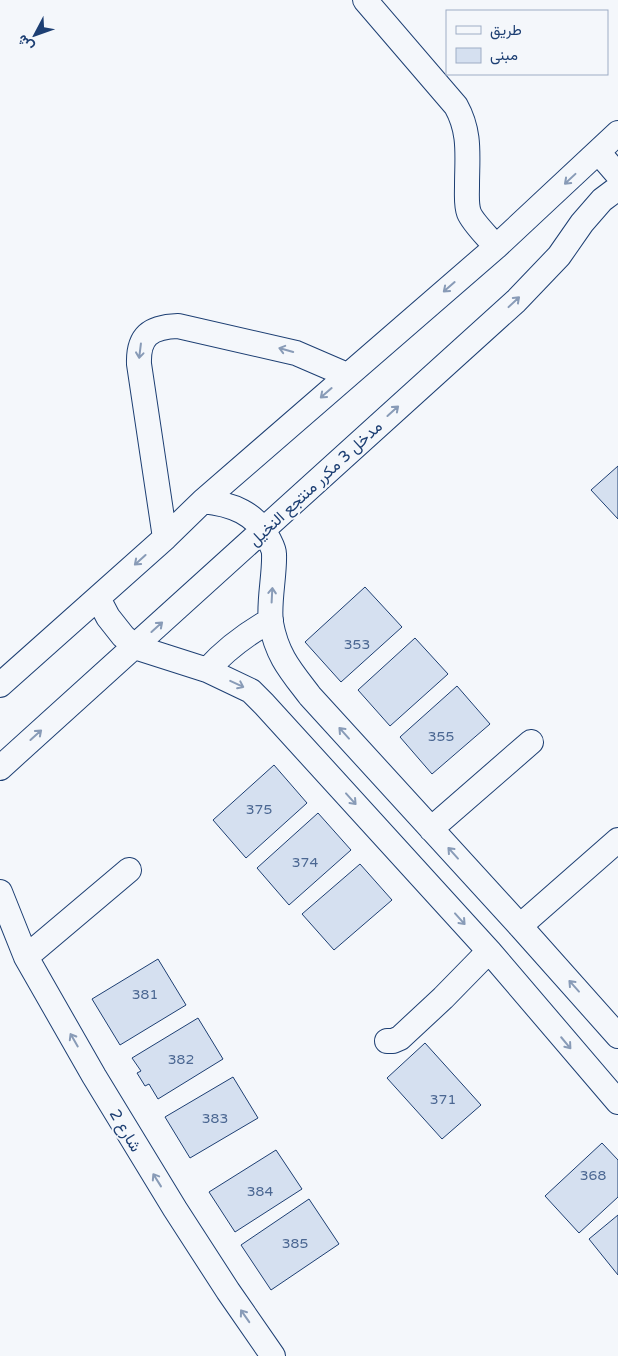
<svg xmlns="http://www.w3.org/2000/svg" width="618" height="1356" viewBox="0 0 618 1356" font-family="'Varela Round',Vazirmatn,sans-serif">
<rect width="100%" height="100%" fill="#f4f7fb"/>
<!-- building -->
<path fill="#d5e0f0" stroke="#1d3f73" d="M618,466V519L591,490Z
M365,587L402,627L341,682L305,642Z
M415,638L448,674L390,726L358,690Z
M457,686L490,724L432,774L400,737Z
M274,765L307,803L246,858L213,820Z
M318,813L351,850L289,905L257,868Z
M360,864L392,900L334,950L302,914Z
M158,959L186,1005L120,1045L92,999Z
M198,1018L223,1059L158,1099L149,1084L145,1086L137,1073L141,1071L132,1058Z
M425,1043L481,1105L442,1139L387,1078Z
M233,1077L258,1118L190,1158L165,1117Z
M602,1143L618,1160V1197L579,1233L545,1196Z
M276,1150L302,1189L235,1232L209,1192Z
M309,1199L339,1244L271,1290L241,1245Z
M618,1215V1275L589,1239Z"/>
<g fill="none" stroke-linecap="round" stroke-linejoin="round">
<defs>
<path id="minor" d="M365,0L456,106C471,133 467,156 467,186C467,195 466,205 469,213C473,223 489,238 496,247
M599,153L618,175
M203,501C232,504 256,513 269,540C271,544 274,549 274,554C275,574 268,604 271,623C277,656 291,671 310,696L520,926L618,1036
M165,538L139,364C138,336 150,327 178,326L296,353L347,375
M98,598L108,617L123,636L135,647L207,670L251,691L264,704L489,951L618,1102
M207,670C226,649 246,634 271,620
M0,685L165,538L203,501L496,247L618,133
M0,768L516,301L559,256L582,223L602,200L618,188
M431,829L531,742
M0,892L26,957L94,1076L175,1209L228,1291L273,1356
M520,926L618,840
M26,957L129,870
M387,1041H393L400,1038L443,998L489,951"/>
</defs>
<!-- minor casing -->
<use href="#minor" stroke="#1d3f73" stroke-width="26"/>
<!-- minor -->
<use href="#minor" stroke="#f4f7fb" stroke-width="24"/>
</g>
<!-- one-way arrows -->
<defs><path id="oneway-shaft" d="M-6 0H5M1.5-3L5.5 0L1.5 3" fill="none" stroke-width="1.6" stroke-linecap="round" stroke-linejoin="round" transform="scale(1.25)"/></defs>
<g stroke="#889bb7">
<use href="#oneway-shaft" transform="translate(570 179) rotate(137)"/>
<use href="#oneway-shaft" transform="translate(449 287) rotate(139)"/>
<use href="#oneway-shaft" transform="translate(514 302) rotate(-43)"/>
<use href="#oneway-shaft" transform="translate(286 350) rotate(-164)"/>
<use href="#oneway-shaft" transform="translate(140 351) rotate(97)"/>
<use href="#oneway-shaft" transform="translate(326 393) rotate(139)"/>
<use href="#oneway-shaft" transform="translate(393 411) rotate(-42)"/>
<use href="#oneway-shaft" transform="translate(140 560) rotate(138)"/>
<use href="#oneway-shaft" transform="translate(272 595) rotate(-87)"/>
<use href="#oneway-shaft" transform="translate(157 627) rotate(-42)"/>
<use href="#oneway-shaft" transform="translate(237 684) rotate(25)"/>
<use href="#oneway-shaft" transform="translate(344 733) rotate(-132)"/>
<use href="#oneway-shaft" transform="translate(36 735) rotate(-42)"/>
<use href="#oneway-shaft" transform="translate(351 799) rotate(48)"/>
<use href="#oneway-shaft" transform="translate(453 853) rotate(-132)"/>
<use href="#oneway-shaft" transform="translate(460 919) rotate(48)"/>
<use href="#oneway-shaft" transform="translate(574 986) rotate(-132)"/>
<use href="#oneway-shaft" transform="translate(74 1040) rotate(-120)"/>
<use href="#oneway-shaft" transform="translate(566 1043) rotate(50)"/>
<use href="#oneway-shaft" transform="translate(157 1180) rotate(-122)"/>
<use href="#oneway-shaft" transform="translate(245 1316) rotate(-125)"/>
</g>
<g text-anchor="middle" stroke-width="4" stroke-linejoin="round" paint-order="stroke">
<!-- number labels -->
<g font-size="14" fill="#4b6792">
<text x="357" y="649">353</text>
<text x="441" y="741">355</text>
<text x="259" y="814">375</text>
<text x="305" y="867">374</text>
<text x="145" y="999">381</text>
<text x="181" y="1064">382</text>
<text x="443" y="1104">371</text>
<text x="215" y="1123">383</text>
<text x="593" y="1180">368</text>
<text x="260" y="1196">384</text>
<text x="295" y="1248">385</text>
</g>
<!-- street labels -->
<g font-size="16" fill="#1d3f73" stroke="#f4f7fb">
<text transform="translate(315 483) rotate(-43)" y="6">مدخل 3 مكرر منتجع النخيل</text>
<text transform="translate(126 1130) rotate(59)" y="6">شارع 2</text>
</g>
</g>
<!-- legend -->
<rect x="446" y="10" width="162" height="65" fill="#f4f7fb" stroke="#9eadc5"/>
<rect x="456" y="26" width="25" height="8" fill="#f4f7fb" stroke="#9eadc5"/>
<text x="490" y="35" font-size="15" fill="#1d3f73">طريق</text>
<rect x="456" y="48" width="25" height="15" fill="#d5e0f0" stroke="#9eadc5"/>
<text x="490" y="60" font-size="15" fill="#1d3f73">مبنى</text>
<!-- north arrow -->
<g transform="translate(35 35) rotate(229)" stroke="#f4f7fb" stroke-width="4" paint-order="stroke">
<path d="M0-4L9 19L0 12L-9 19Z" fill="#1d3f73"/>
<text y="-8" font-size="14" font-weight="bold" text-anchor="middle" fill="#1d3f73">ش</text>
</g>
</svg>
